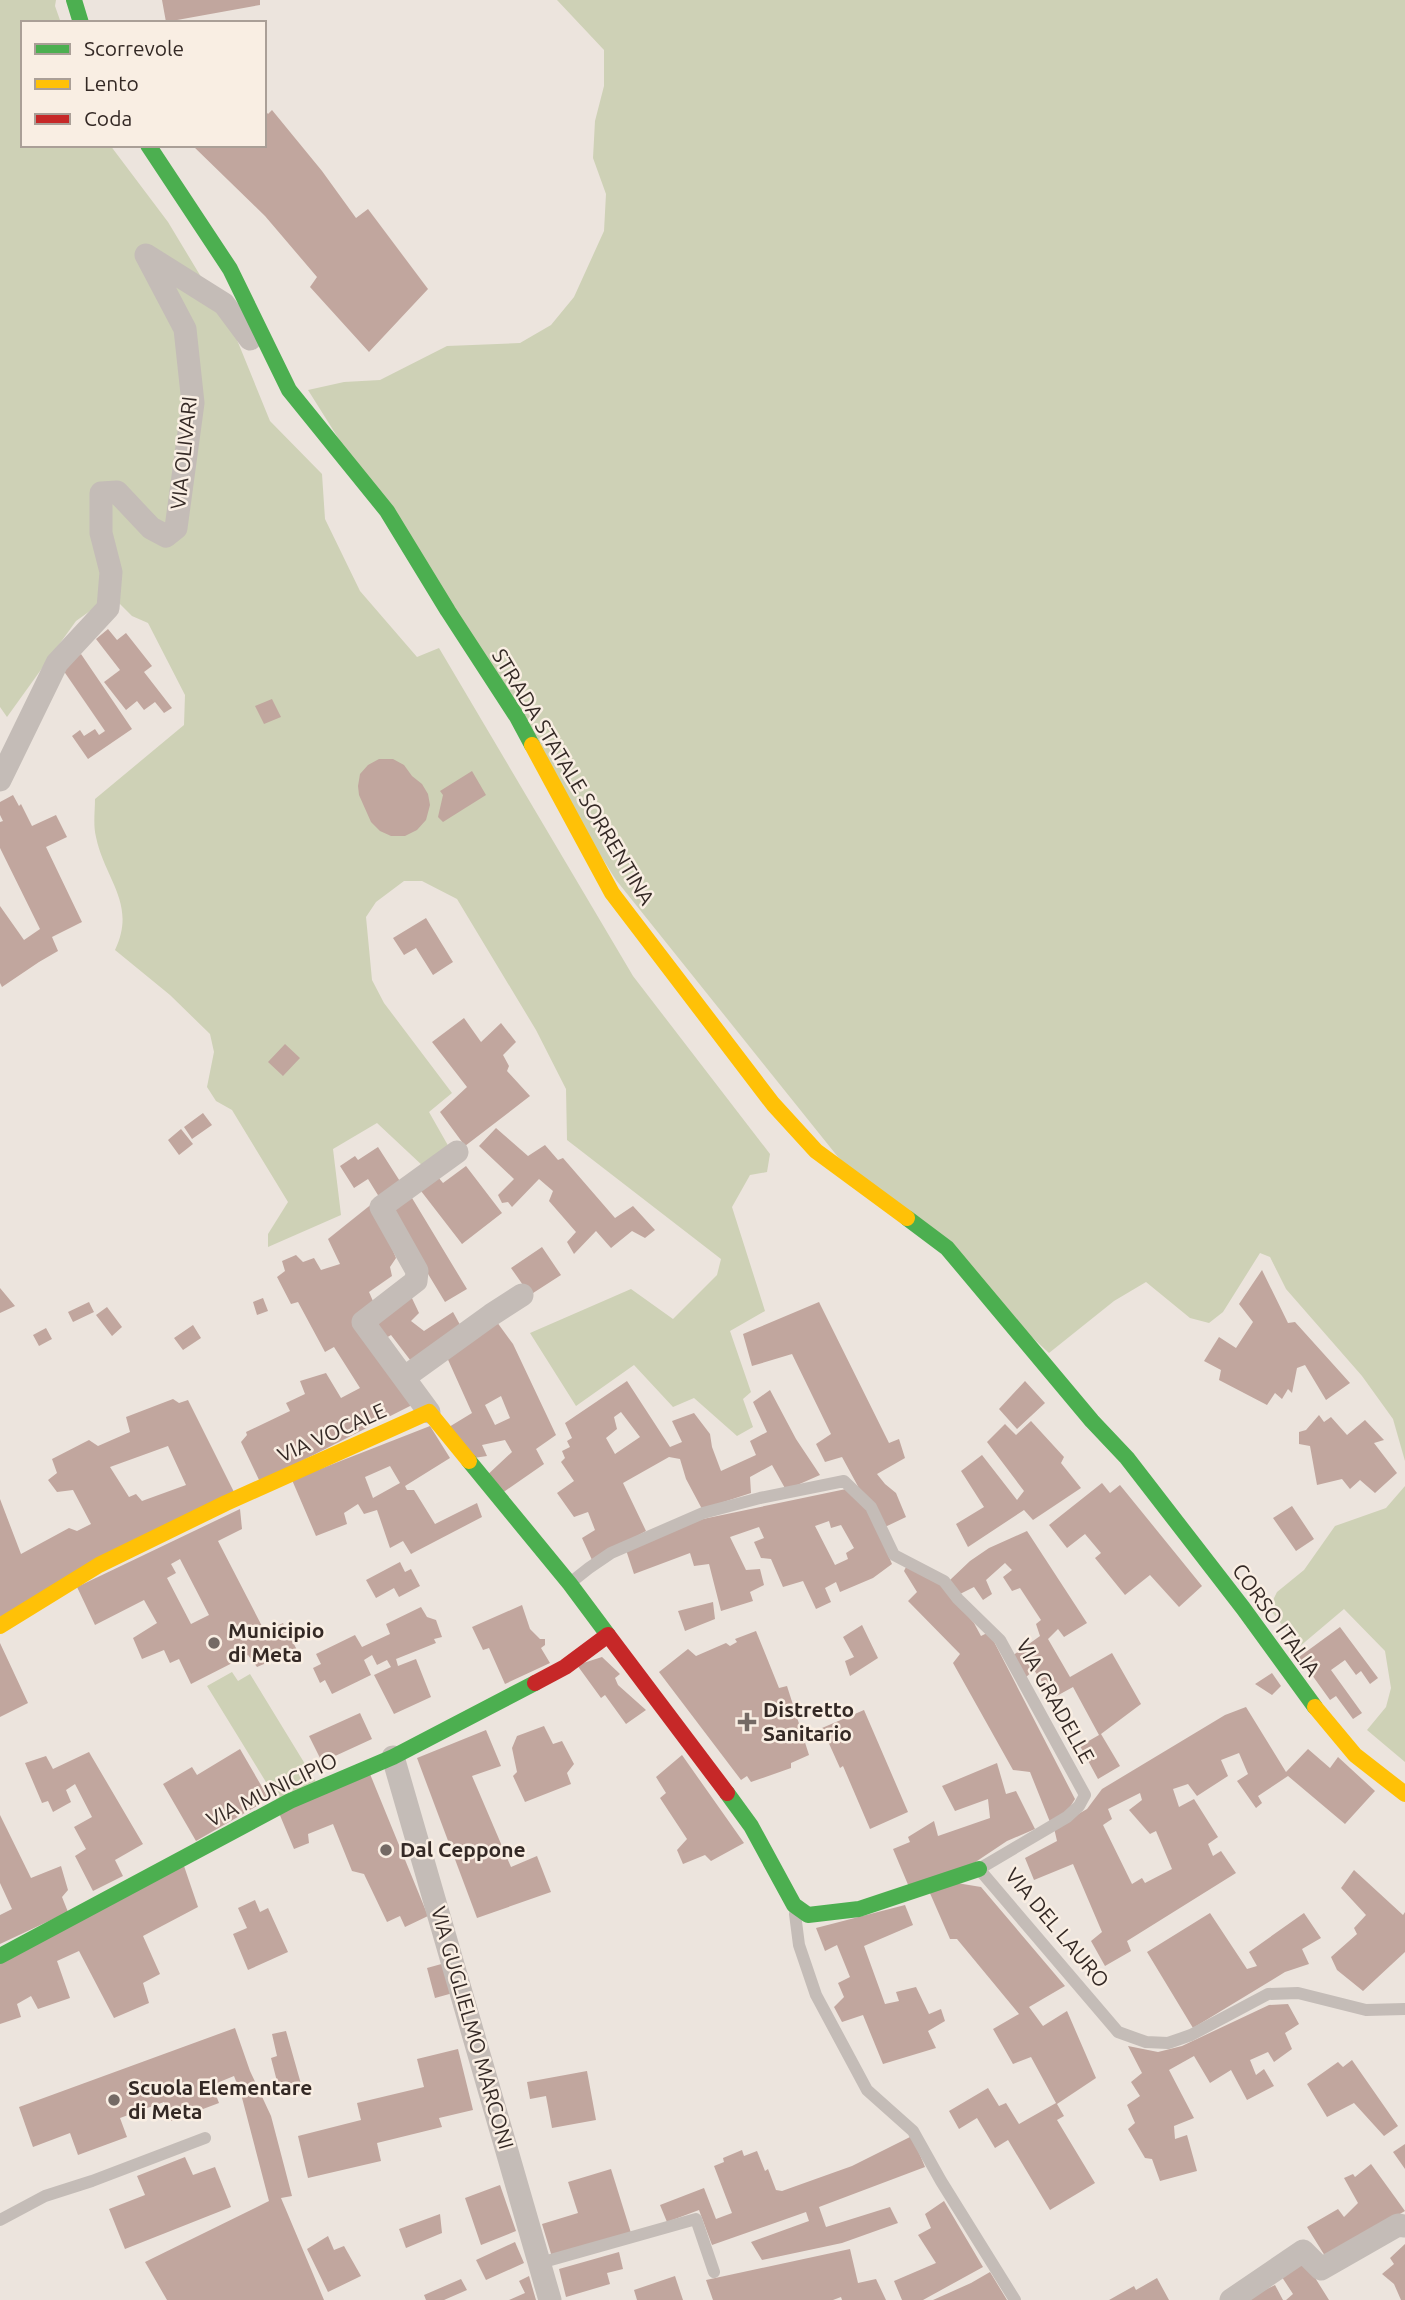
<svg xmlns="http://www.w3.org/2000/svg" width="1405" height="2300" viewBox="0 0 1405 2300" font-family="Ubuntu,sans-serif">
<rect width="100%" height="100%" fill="#ece4dd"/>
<!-- green -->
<path fill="#ced1b6" d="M0,0H56L55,6L61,23H23V145H110L168,222L233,330L270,421L322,474L325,519L360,591L417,657L439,648L633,976L770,1154L767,1172L750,1175L732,1207L765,1311L730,1331L751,1392L743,1399L753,1427L737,1436L694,1398L673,1407L634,1365L576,1406L530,1333L631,1289L673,1319L717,1275L721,1259L567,1140L566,1089L536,1030L457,899L422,881H404L376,902L366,917L372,980L384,1003L452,1093L429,1112L450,1149L424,1167L377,1123L333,1149L341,1215L268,1247V1234L288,1202L232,1110L216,1101L207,1087L214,1052L210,1034L170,995L115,950C137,904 105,880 96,837C93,825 95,811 95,799L184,725L185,695L148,623L132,616L119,603L90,611L76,621L7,717L0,707Z
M557,0H1405V1461L1393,1419L1362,1376L1286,1289L1270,1257L1260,1253L1223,1312L1209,1323L1190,1318L1146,1282L1114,1301L1049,1353L838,1157L616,880L308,390L344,382L380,380L447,346L520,343L551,325L574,297L604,231L606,194L593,158L595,121L604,86V50Z
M1405,1486V1762L1367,1730L1386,1707L1391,1688L1385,1651L1344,1609L1299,1647L1269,1608L1277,1592L1304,1570L1335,1526L1386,1508Z
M232,1672L238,1681L250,1674L316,1782L277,1800L207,1686Z"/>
<!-- building -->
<path fill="#c1a69e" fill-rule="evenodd" d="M162,0H260V5L166,22Z
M264,109L268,114L272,110L322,171L356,218L368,209L428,289L369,352L310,287L317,277L265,216L192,145H264Z
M108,629L117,640L126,633L152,666L144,672L172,708L164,713L155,702L144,710L137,701L126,710L104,682L120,670L96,639Z
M81,654L132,729L88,759L72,736L80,730L84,736L95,729L99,735L105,731L61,667Z
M272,699L281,717L264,724L255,706Z
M379,759H393L404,765L412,776L422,784L428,794L430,805L426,820L417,830L405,836H391L380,831L371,822L359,795L358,786L360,774L368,765Z
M472,771L486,795L443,822L438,817L443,795L440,791Z
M13,795L19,806L21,804L32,826L56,815L67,837L46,847L82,922L52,937L58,951L39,962L2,987L0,983V906L24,940L40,929L0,848V822L3,821L0,815V802Z
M426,918L453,962L433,975L416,948L404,955L393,938Z
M464,1018L481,1042L501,1023L516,1042L503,1055L509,1066L507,1071L530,1096L465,1146L440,1112L467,1087L432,1042Z
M285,1044L300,1058L283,1076L268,1062Z
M203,1113L212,1125L192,1139L184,1127Z
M496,1128L528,1156L545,1145L558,1160L563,1158L615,1218L633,1206L655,1230L645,1238L632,1231L611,1248L596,1231L574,1254L567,1242L576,1232L549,1201L553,1191L539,1179L512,1207L508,1202L502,1203L498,1195L514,1179L479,1146Z
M181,1129L193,1144L179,1155L168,1140Z
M378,1147L403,1186L381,1200L368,1179L354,1188L340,1166L355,1156L358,1160Z
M466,1166L502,1213L462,1244L421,1191L438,1177L443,1183Z
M412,1198L467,1289L445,1302L390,1211Z
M373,1203L396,1258L390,1267L392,1276L369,1292L376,1308L355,1320L414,1404L260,1482L241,1442L247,1435L246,1432L290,1411L286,1403L305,1394L300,1381L326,1373L341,1398L360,1388L334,1347L325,1352L298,1302L291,1304L277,1277L285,1271L282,1261L296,1255L303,1262L314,1258L321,1270L340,1264L328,1239Z
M542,1247L561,1275L530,1295L511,1268Z
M1262,1270L1288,1323L1295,1322L1350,1383L1326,1400L1305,1365L1297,1368L1292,1393L1288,1389L1282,1399L1275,1393L1267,1405L1219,1380L1221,1370L1204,1361L1219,1337L1236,1348L1253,1322L1239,1304Z
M0,1288L15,1306L0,1313Z
M410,1294L419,1313L411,1321L424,1331L453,1312L464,1332L414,1365L391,1335L381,1341L369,1324Z
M263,1298L268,1311L257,1315L253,1302Z
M89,1302L94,1312L73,1322L68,1312Z
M819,1302L889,1443L899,1439L905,1458L877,1474L885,1484L896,1493L906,1517L885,1527L860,1490L842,1457L825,1462L816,1444L831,1434L792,1354L752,1366L743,1334Z
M107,1307L122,1327L112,1336L96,1315Z
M494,1318L513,1344L556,1435L536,1449L544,1464L495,1498L483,1479L512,1452L505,1440L482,1445L487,1456L467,1459L449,1427L472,1413L445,1353ZM501,1396L510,1418L495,1425L485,1405Z
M193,1325L201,1338L183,1350L174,1338Z
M46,1328L52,1339L39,1346L33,1335Z
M627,1381L670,1447L682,1442L672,1421L694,1413L710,1434L712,1447L721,1471L756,1455L750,1441L767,1432L753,1402L770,1390L796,1439L820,1475L786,1490L772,1465L750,1477L751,1493L702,1509L686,1479L680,1459L669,1457L623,1483L646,1531L592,1560L582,1538L595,1530L588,1512L574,1517L557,1493L574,1481L561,1462L565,1458L562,1451L570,1447L567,1441L572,1438L565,1423ZM621,1412L640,1437L615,1454L606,1438L617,1429L614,1417Z
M1025,1381L1045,1403L1017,1429L999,1409Z
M173,1399L179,1403L188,1400L235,1494L0,1617V1499L21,1554L69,1528L77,1531L91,1524L73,1490L57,1492L48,1480L57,1473L52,1459L89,1440L98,1446L130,1432L126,1417ZM168,1446L186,1485L142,1501L136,1494L129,1497L110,1467Z
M1319,1415L1324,1422L1331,1417L1347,1435L1365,1420L1384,1440L1374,1443L1397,1473L1375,1493L1360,1480L1350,1489L1342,1479L1317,1485L1310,1446L1299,1444V1432L1306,1430Z
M1031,1421L1064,1457L1061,1463L1081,1488L1033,1520L1024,1510L968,1547L956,1524L984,1507L961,1471L982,1455L1017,1500L1024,1491L987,1442L1005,1424L1016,1435Z
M430,1426L450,1458L405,1486L407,1490H414L435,1524L477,1503L482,1517L411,1554L403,1541L390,1548L377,1510L364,1514L358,1504L344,1513L347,1524L316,1536L292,1480ZM390,1466L400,1483L373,1498L365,1477Z
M1102,1483L1110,1493L1120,1485L1202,1586L1179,1607L1150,1575L1125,1595L1095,1558L1101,1553L1085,1534L1067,1548L1049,1525Z
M846,1489L867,1505L892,1564L873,1578L840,1592L836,1582L825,1588L831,1602L816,1609L803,1581L783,1587L771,1559L761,1558L754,1542L764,1538L759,1527L730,1537L746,1570L760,1569L764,1585L750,1592L753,1601L721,1611L709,1564L694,1566L690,1553L634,1574L626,1550L703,1519ZM829,1521L831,1528L841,1525L854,1548L846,1553L848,1559L835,1565L815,1526Z
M1292,1506L1314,1539L1296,1551L1273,1518Z
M240,1509L242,1529L218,1541L265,1632L283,1623L297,1650L257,1667L248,1655L191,1684L179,1659L170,1663L164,1650L142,1659L133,1638L157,1623L144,1600L95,1625L77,1587ZM180,1559L209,1615L191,1624L167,1578L176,1573L171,1564Z
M1027,1531L1087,1623L1064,1637L1058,1629L1048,1639L1070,1677L1112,1653L1141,1704L1101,1734L1120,1766L1098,1779L1080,1746L1099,1735L1073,1687L1053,1698L1034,1670L1025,1678L1012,1656L1040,1636L1036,1624L1041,1620L1020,1588L1012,1591L1003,1577L1012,1570L1005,1563L986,1580L992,1594L983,1600L974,1587L958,1595L950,1580L970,1561L989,1548Z
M400,1562L405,1572L411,1569L420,1586L399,1597L394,1588L376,1598L366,1580Z
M906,1567L938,1582L974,1623L981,1636L989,1632L1075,1799L1065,1815L1050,1822L1030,1772L1013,1770L953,1663L960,1654L908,1601L917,1592L904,1571Z
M713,1602L715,1619L685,1631L678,1611Z
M522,1605L530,1629L540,1639H545V1645L541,1648L550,1663L505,1684L489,1648L483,1650L472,1627Z
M421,1607L427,1617L436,1620L442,1637L434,1639L436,1643L396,1659L398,1666L416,1659L431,1697L394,1714L374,1675L391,1667L387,1660L377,1665L372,1655L364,1660L371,1675L332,1694L325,1680L320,1683L313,1668L321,1664L316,1654L355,1635L362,1647L390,1634L386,1624Z
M862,1625L878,1658L850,1676L845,1661L854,1657L843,1637Z
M1340,1627L1378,1678L1370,1684L1361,1671L1356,1675L1345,1660L1331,1670L1362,1713L1353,1719L1336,1696L1330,1700L1299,1657Z
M756,1631L779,1688L787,1686L809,1755L791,1763V1768L751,1782L747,1776L741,1780L659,1672L688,1649L696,1656L726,1643L730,1646L737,1642L735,1639Z
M0,1643L28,1703L0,1717Z
M602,1657L620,1674L615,1678L618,1685L646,1710L626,1724L605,1695L601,1698L577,1665Z
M1272,1673L1281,1686L1272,1695L1255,1684Z
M1246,1707L1286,1772L1308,1749L1330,1768L1338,1757L1375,1791L1345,1824L1288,1776L1258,1796L1262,1803L1256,1808L1237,1781L1248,1774L1239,1753L1221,1760L1228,1776L1197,1796L1188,1784L1173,1789L1179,1807L1194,1799L1218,1837L1208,1844L1213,1856L1221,1851L1236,1873L1127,1941L1131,1951L1105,1966L1091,1941L1102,1932L1073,1864L1034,1880L1025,1858L1057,1841L1054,1828L1087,1809L1102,1789L1225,1715ZM1140,1793L1142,1800L1129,1810L1150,1834L1156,1831L1172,1869L1145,1883L1142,1878L1132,1884L1103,1825L1112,1819L1108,1809Z
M864,1710L908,1812L870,1829L843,1766L840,1768L822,1728Z
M360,1713L372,1739L322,1762L309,1736Z
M544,1726L553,1744L562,1741L574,1764L567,1773L571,1784L525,1802L513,1776L517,1772L512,1748L517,1736Z
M486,1730L501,1766L472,1776L511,1867L537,1856L551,1892L477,1918L417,1758Z
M240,1749L269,1799L196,1841L163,1784L192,1767L197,1775Z
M89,1752L143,1844L115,1860L123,1876L93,1891L75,1856L86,1849L74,1827L92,1817L75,1784L66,1790L71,1802L53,1812L48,1801L42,1803L25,1763L46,1756L53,1769Z
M682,1755L744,1843L711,1861L705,1855L683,1864L677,1850L687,1839L660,1798L666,1793L656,1777Z
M997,1763L1006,1794L1016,1791L1035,1829L1007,1841L974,1863L909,1887L893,1849L910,1842L908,1837L934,1821L938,1836L990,1818L988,1799L955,1811L942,1786Z
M370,1774L428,1916L405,1927L400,1916L387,1922L364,1874L352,1871L333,1824L308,1834L309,1843L294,1849L279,1813Z
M0,1815L31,1878L61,1866L68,1890L62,1897L68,1912L0,1944V1915L12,1909L0,1883Z
M184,1866L198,1907L143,1936L160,1974L143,1983L149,2003L114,2018L79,1951L57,1961L70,1998L38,2009L31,1996L17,2004L21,2017L0,2024V1959Z
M1354,1870L1403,1915L1405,1912V1952L1363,1991L1337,1970L1331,1957L1357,1934L1354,1928L1366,1915L1341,1888Z
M957,1883L981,1887L1065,1986L1029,2007L1043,2026L1067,2011L1096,2078L1057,2104L1064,2116L1057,2120L1095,2183L1050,2210L1008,2140L995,2148L977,2118L959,2129L949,2111L988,2088L999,2106L1006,2103L1019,2124L1056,2103L1031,2057L1013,2064L993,2029L1019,2014L957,1939H950L929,1891Z
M255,1900L260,1912L268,1908L288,1952L248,1970L233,1934L247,1928L238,1908Z
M905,1905L913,1925L864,1946L885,2004L899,2001L896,1992L916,1987L929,2014L941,2009L945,2021L928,2031L936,2048L883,2064L863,2015L842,2022L834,2007L844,1997L838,1983L850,1977L837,1945L825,1951L816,1928Z
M1210,1913L1247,1969L1257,1966L1249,1952L1304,1913L1321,1938L1302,1949L1309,1964L1285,1972L1193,2028L1147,1952Z
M445,1963L453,1993L435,1998L427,1968Z
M1288,2004L1299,2024L1285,2033L1292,2049L1274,2062L1268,2052L1250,2060L1256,2075L1264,2069L1274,2086L1247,2100L1231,2070L1210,2083L1194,2056L1169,2070L1194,2118L1174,2126L1175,2139L1187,2135L1197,2171L1160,2181L1152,2159L1145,2158L1128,2129L1135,2123L1127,2105L1140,2096L1131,2082L1142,2073L1128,2046L1158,2052L1182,2046L1269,2005Z
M235,2028L250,2071L271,2116L292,2196L281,2198L324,2300H167L145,2262L269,2201L241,2094L234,2076L212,2085L219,2103L171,2121L164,2102L120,2118L127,2137L78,2155L70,2133L33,2147L19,2107Z
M286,2031L303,2091L281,2097L271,2058L277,2056L272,2034Z
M458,2049L473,2110L439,2118L442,2127L377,2143L381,2161L308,2178L298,2136L361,2120L357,2103L424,2087L417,2059Z
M1352,2060L1398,2126L1384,2136L1354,2103L1327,2117L1307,2084L1338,2062L1343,2067Z
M587,2071L596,2120L552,2128L546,2096L530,2099L527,2082Z
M912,2136L925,2167L819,2207L826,2227L890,2207L898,2223L842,2243L762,2260L751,2242L809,2221L806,2212L712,2245L699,2210L667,2222L660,2205L704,2188L716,2219L732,2213L714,2166L724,2162L723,2158L742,2150L744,2156L757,2151L765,2171L768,2169L776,2190L782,2191L852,2166Z
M1405,2144V2169L1393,2152Z
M185,2157L193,2175L215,2167L231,2207L125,2249L109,2209L145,2195L137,2176Z
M1371,2164L1405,2211L1325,2256L1307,2227L1338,2209L1344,2217L1358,2203L1344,2178L1353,2174L1355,2177Z
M611,2169L631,2233L552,2257L542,2224L578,2213L568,2182Z
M500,2185L516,2231L481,2245L465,2198Z
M944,2201L983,2267L923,2300H902L894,2281L936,2263L918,2235L931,2228L925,2214Z
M440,2214L442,2233L406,2248L399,2229Z
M328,2236L334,2250L344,2246L361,2276L328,2292L307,2249Z
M515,2242L524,2263L486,2280L476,2260Z
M1405,2244V2300H1401L1394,2284L1382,2274L1394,2264L1390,2258Z
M850,2249L858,2283L876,2279L886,2300H842L841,2297L833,2300H713L706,2280Z
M619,2252L623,2269L607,2273L610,2284L566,2297L559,2269Z
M1302,2257L1329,2300H1286L1293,2294L1278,2271Z
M990,2272L1007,2300H933L971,2283Z
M529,2276L536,2300H509L525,2293L519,2281Z
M675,2276L683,2300H637L634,2290Z
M1157,2278L1169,2300H1109L1134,2286L1136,2290Z
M461,2279L467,2290L444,2300H426L424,2295Z
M1275,2285L1283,2300H1244Z"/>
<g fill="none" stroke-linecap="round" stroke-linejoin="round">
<!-- lane -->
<path stroke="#c4bcb7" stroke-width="12" d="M570,1583L589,1568L611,1553L703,1513L760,1498L844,1481L871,1507L894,1555L944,1581L958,1599L1000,1640L1085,1795L1079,1806L1067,1817L979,1869L1118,2032L1146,2042L1168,2043L1191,2035L1268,1994L1298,1993L1366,2010L1405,2009
M795,1914L799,1945L816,1995L867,2090L913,2131L941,2181L1015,2300
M0,2220L45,2196L92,2181L205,2138
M540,2263L696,2219L714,2272"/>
<!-- street -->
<path stroke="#c4bcb7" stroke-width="23" d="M0,780L57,663L108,608L111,572L101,533V493L117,492L151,528L166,536L176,528L193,403L185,329L146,255L224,304L250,339
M405,1377L491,1315L522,1295
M429,1412L363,1322L416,1281L417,1271L381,1207L457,1152
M393,1757L550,2300
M1231,2300L1303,2251L1321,2269L1398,2225L1405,2226"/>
<!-- fast -->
<path stroke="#4caf50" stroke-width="16" d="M74,0L81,23
M148,145L230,269L289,390L387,511L448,611L517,717L532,745
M907,1218L947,1248L1092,1421L1127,1458L1243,1608L1315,1707
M469,1461L570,1584L608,1635
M727,1793L751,1826L794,1905L808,1915L859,1909L979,1869
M0,1956L290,1801L393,1757L535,1683"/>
<!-- slow -->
<path stroke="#ffc107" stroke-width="16" d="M532,745L612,893L773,1104L816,1151L907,1218
M0,1626L99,1565L226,1503L429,1412L469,1461
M1315,1707L1355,1755L1405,1794"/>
<!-- jam -->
<path stroke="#c62828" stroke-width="16" d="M535,1683L565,1667L608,1635L727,1793"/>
</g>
<!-- markers -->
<g fill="#746a65" stroke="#f9eee3" stroke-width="2.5">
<circle cx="214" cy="1643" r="7"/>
<path d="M743.5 1711.5h7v7h7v7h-7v7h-7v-7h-7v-7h7z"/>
<circle cx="386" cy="1850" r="7"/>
<circle cx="114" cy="2100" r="7"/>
</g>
<g text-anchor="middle" stroke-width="5" stroke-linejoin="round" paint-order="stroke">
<!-- street labels -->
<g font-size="21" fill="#342925" stroke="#f9eee3">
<text transform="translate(184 453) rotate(-84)" y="7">VIA OLIVARI</text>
<text transform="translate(573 777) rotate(59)" y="7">STRADA STATALE SORRENTINA</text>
<text transform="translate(332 1433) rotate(-24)" y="7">VIA VOCALE</text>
<text transform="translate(1276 1620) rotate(54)" y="7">CORSO ITALIA</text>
<text transform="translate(1055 1701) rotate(61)" y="7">VIA GRADELLE</text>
<text transform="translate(272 1790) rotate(-26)" y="7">VIA MUNICIPIO</text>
<text transform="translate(1057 1928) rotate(50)" y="7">VIA DEL LAURO</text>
<text transform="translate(472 2028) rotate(74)" y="7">VIA GUGLIELMO MARCONI</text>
</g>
<!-- poi labels -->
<g font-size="21" font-weight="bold" fill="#342925" stroke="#f9eee3" text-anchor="start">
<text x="228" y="1638">Municipio<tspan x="228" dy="24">di Meta</tspan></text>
<text x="763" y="1717">Distretto<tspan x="763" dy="24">Sanitario</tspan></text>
<text x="400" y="1857">Dal Ceppone</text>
<text x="128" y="2095">Scuola Elementare<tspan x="128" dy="24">di Meta</tspan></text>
</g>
</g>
<!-- legend -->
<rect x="21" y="21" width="245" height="126" fill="#f9eee3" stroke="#aa9f97" stroke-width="2"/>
<rect x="35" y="44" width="35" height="10" fill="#4caf50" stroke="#aa9f97" stroke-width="2"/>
<text x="84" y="56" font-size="21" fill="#342925">Scorrevole</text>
<rect x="35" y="79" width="35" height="10" fill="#ffc107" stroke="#aa9f97" stroke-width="2"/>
<text x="84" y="91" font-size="21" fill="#342925">Lento</text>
<rect x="35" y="114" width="35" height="10" fill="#c62828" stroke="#aa9f97" stroke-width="2"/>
<text x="84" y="126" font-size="21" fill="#342925">Coda</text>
</svg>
